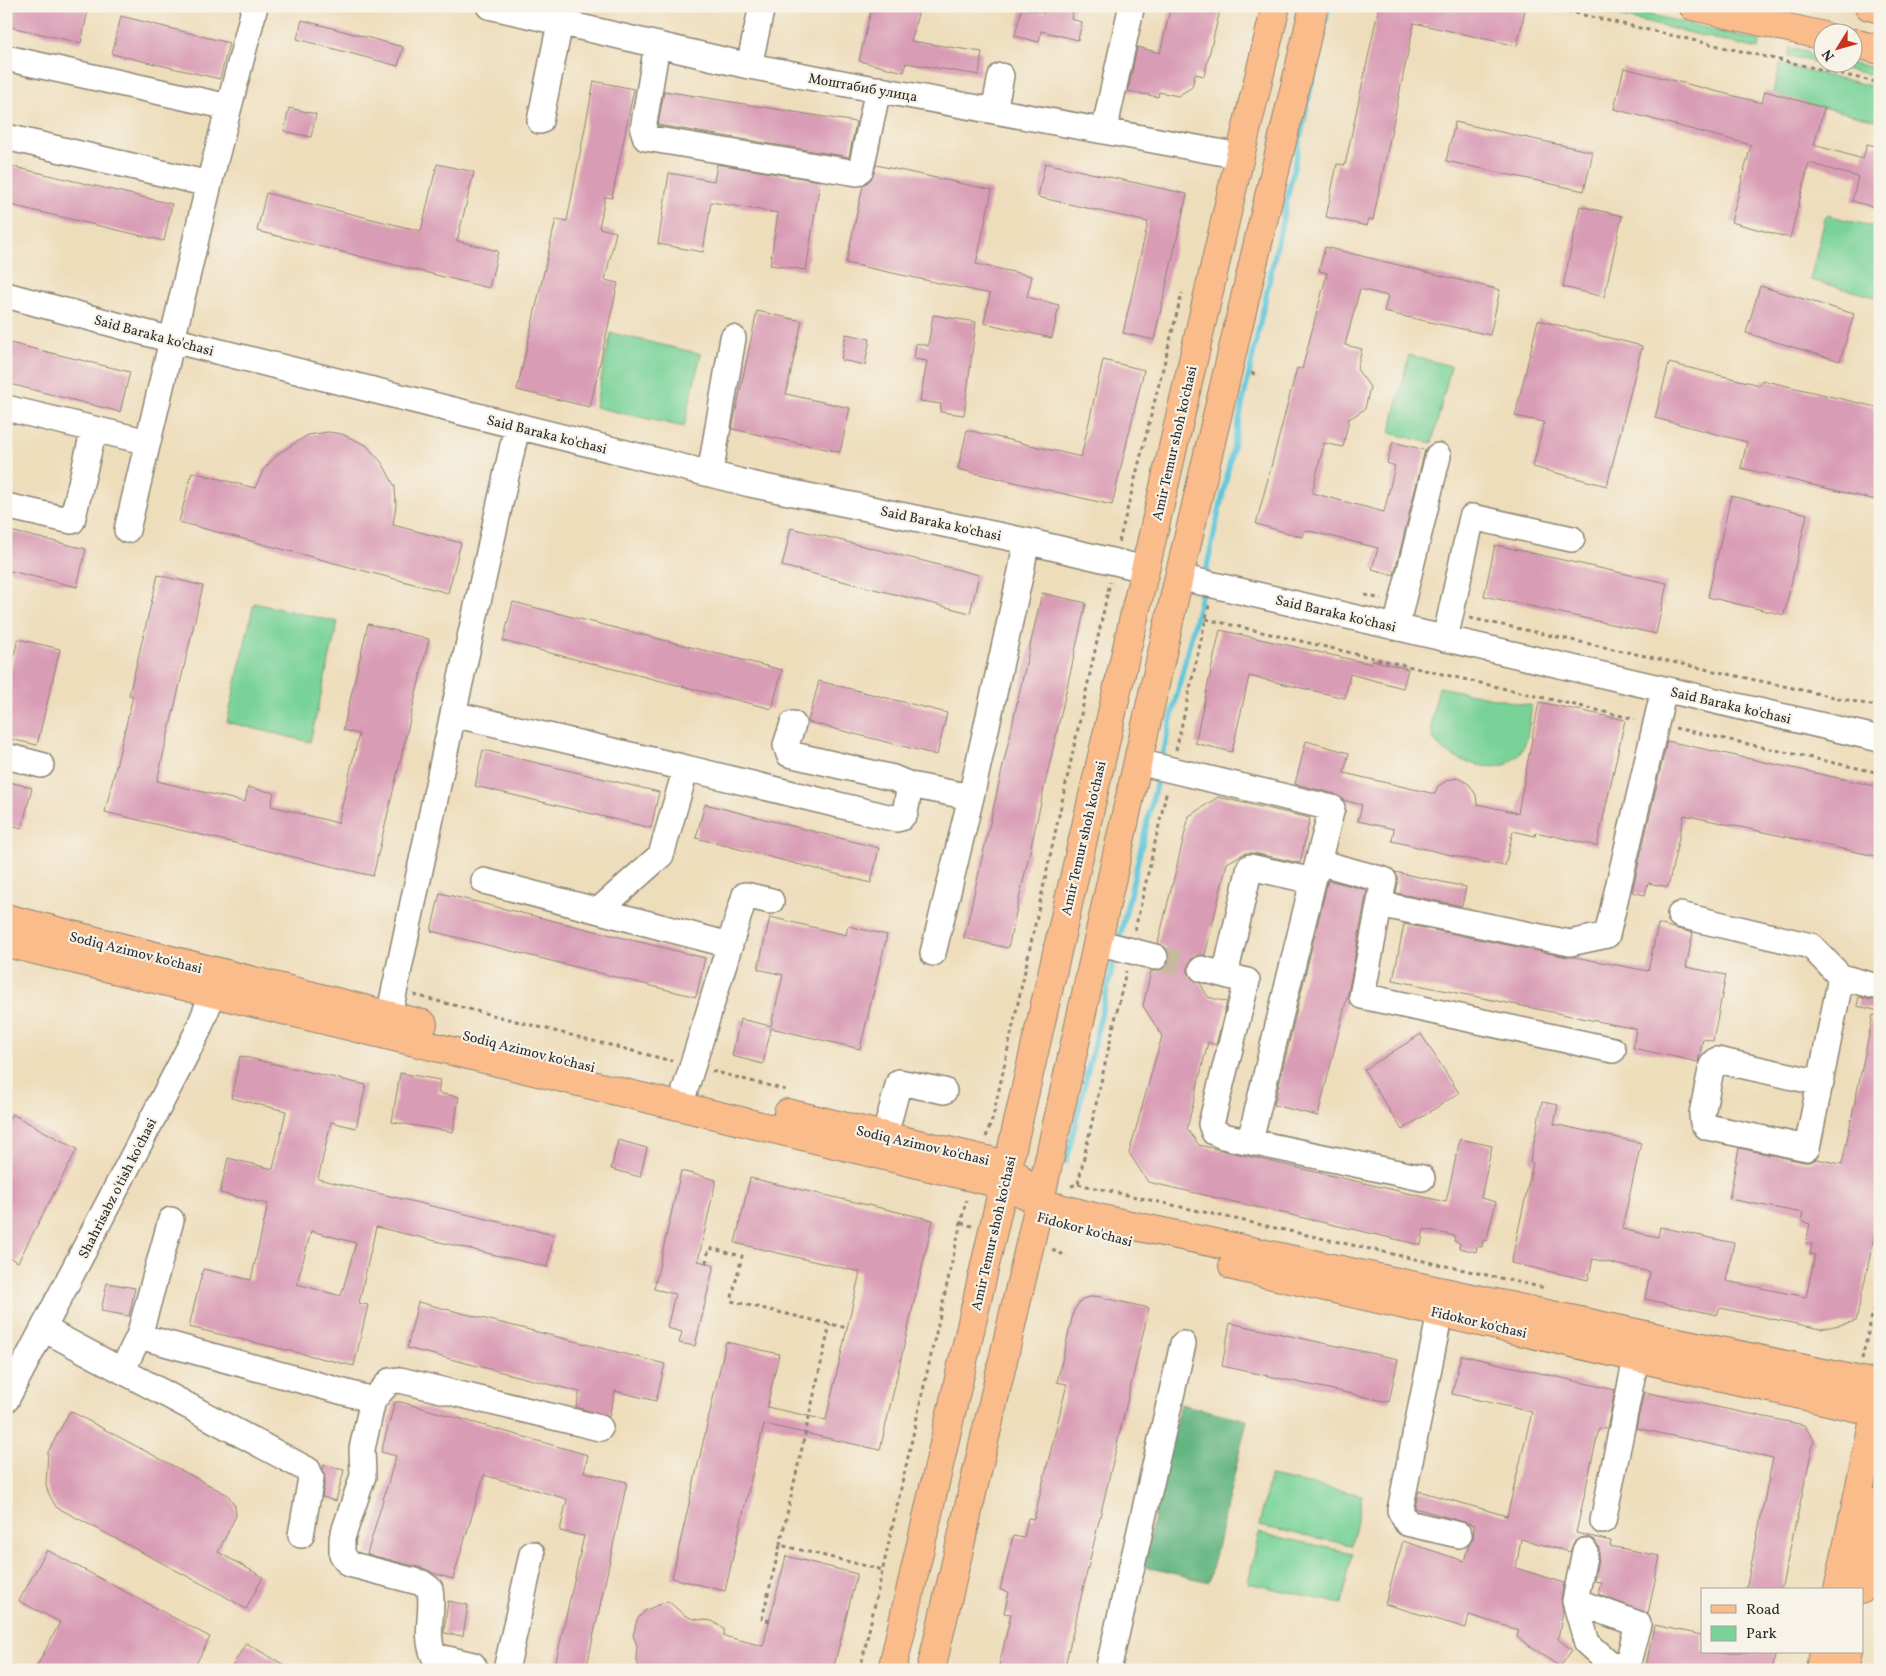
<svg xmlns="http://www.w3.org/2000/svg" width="1886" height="1676" viewBox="0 0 1886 1676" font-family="Vollkorn,serif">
<rect width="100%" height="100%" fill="#f7f3e8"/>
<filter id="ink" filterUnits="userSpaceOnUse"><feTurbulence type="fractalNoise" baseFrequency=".02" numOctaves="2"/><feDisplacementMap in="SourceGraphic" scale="10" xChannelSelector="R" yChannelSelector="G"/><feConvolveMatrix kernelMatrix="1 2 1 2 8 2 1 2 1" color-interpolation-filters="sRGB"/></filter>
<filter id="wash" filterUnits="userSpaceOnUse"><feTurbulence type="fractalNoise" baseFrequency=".0096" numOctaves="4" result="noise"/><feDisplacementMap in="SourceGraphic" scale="20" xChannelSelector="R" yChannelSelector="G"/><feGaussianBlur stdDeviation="1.12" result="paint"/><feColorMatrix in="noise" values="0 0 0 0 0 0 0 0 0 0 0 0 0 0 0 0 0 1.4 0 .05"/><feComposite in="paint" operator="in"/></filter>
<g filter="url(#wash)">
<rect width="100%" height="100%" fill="#edb"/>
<!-- green -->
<path fill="#79d399" stroke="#527f62" d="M1576,6H1615L1760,41L1758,49Z
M1790,48L1823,56L1824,62L1851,63L1880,69V77L1788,56Z
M1780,64L1880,88V107L1876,120L1772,95Z
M1826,215L1880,228V298L1810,280Z
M611,333L701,354L684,427L595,407Z
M1409,355L1451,366L1432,443L1390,433Z
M254,603L338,622L310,742L227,722Z
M1439,687L1532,706C1529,719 1529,740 1521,751C1518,755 1512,761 1507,764C1488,773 1441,758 1433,737C1428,722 1436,702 1439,687Z
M1270,1476L1362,1495L1352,1545L1259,1526Z
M1259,1533L1352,1553L1342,1604L1248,1583Z"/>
<!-- forest -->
<path fill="#62b581" stroke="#467056" d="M1180,1404L1247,1420L1209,1582L1143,1566Z"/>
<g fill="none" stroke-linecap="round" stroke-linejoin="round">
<!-- stream -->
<path stroke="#5fc7db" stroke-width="5.5" d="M1205,576L1329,6
M1161,761L1203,587
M1119,941L1159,772
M1066,1162L1116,952"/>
</g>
<g id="blocks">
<!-- building -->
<path fill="#d99cb5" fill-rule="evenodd" d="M6,6H89L81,43L6,26Z
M872,6H920L911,41L982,52L979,75L906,63L904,72L859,61Z
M1046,6H1074L1071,19L1082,22L1078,40L1041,31L1039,42L1015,36L1022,7L1044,13Z
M1171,6H1221L1204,76L1195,74L1192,87L1178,96L1159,92L1158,97L1128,91L1137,47L1160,53Z
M1379,6H1526L1517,46L1414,23L1373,220L1369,219L1367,226L1326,217L1337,164L1345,165Z
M121,16L229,43L220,79L112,54Z
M302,20L403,47L398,66L297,39Z
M1624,68L1762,103L1765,91L1824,108L1814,145L1863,159L1867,144L1880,147V209L1852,201L1858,177L1809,163L1790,238L1731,222L1751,145L1614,109Z
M594,81L634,89L612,198L605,197L599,228L616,232L605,280L618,283L590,407L517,390L556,219L567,221Z
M664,91L856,122L849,157L658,125Z
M289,108L316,114L311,137L284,131Z
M1455,122L1593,152L1584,191L1446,161Z
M1045,163L1187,194L1154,340L1123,333L1148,222L1038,197Z
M437,164L474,172L457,241L498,251L489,288L257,231L266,193L421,231Z
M717,164L820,181L806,270L770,265L778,213L711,202L703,252L658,244L669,173L714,181Z
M6,165L172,204L164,241L6,204Z
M876,165L992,190L976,264L1032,276L1027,297L1059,305L1052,338L984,323L990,294L846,263L863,186L871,179Z
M1580,206L1622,216L1604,297L1563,287Z
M1325,247L1500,290L1490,335L1384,312L1388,296L1360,289L1345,345L1362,349L1357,369L1370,387L1365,409L1349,419L1343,447L1324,443L1312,493L1384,512L1395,466L1387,463L1393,442L1425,450L1394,575L1372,569L1378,548L1305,530L1302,537L1256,524L1297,368L1302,369L1327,273L1319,271Z
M1760,286L1854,314L1840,361L1746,333Z
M757,311L802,321L786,394L850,408L840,452L732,429Z
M933,315L976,322L964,415L940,412L941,404L920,401L927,361L914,359L916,343L928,346Z
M1538,320L1642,346L1607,486L1533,467L1544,422L1515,416Z
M846,334L870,339L865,365L841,360Z
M6,342L130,372L120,412L6,383Z
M1103,360L1144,370L1112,505L958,469L967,430L1081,457Z
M1669,363L1760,385L1762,380L1880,408V501L1741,468L1747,442L1655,418Z
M328,432L342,434L366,445L383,464L395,487L396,505L393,525L461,543L448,593L179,522L192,472L255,488L264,469L279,453L308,435Z
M1731,496L1807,514L1784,615L1708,597Z
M791,528L979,575L970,613L782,566Z
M6,530L86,549L77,587L6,570Z
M1495,545L1667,583L1656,634L1484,596Z
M158,575L203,586L157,781L245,802L248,787L274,793L271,806L338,823L359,734L343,730L368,624L429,639L373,876L105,812L133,696L129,695Z
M1042,593L1086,603L1008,948L964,938Z
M513,602L782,670L772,709L503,641Z
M1220,630L1371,664L1372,660L1408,669L1403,688L1350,674L1345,698L1249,676L1232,752L1195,743Z
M18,639L60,649L37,745L6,738V689Z
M819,681L947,713L937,755L808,722Z
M1539,702L1625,720L1597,846L1536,832L1535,836L1513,831L1505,866L1472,860L1392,841L1394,829L1358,821L1362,805L1343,800L1335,794L1295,784L1306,741L1349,753L1344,773L1435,794L1438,786L1448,780L1458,778L1469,784L1476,795L1477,804L1518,813Z
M1667,741L1880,787V857L1684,815L1668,887L1648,883L1645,895L1632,892Z
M483,750L659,792L651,828L475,786Z
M6,781L32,788L22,828L6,824Z
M1218,797L1310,818L1300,863L1253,853H1245L1227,863L1205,955H1198L1192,959L1188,966V973L1192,979L1200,983L1208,997L1227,1002L1216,1045L1208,1042L1187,1129L1199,1145L1446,1202L1460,1139L1492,1146L1481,1198L1496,1202L1486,1241L1483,1240L1482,1247L1477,1246L1476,1252L1459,1248L1460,1243L1454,1241L1455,1236L1424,1229L1421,1245L1148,1182L1129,1153L1162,1036L1143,1006L1151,971H1158L1165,967L1169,960V954L1165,947L1158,943L1189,816Z
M705,804L879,848L871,883L696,838Z
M1395,872L1466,887L1462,906L1396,893L1398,882Z
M1328,880L1367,890L1349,989L1318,1116L1274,1105Z
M440,893L705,958L696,997L431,931Z
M770,917L846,935L848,926L887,935L860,1049L771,1028L763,1064L732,1056L740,1019L771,1026L783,975L758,969Z
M1404,924L1567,957H1575L1648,971L1658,924L1693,933L1686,967L1726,975L1713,1041L1703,1039L1698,1062L1633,1048L1636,1029L1393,980Z
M1859,997L1871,1000L1880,999V1011L1857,1006Z
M1873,1015L1880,1016V1210L1856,1321L1821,1329L1720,1308L1717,1315L1645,1299L1650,1272L1593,1259L1588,1280L1511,1263L1533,1163L1530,1162L1542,1102L1558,1105L1554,1124L1641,1143L1622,1229L1658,1237L1660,1227L1734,1243L1726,1281L1806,1297L1815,1255L1810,1254L1812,1244L1806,1243L1810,1224L1801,1221L1803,1213L1729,1199L1739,1148L1804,1162H1811L1816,1159L1842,1164Z
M1421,1034L1459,1093L1402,1130L1364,1070Z
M240,1056L366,1085L356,1128L331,1122L318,1179L554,1235L547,1267L376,1227L359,1303L368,1305L354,1366L189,1327L203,1269L251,1280L268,1204L220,1193L228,1158L273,1169L286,1111L231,1098ZM311,1231L356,1243L341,1296L297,1284Z
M400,1073L440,1080L438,1093L459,1097L453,1132L392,1122Z
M12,1114L77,1149L18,1262L6,1256V1124Z
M618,1140L647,1148L640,1177L611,1169Z
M681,1171L716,1180L698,1261L714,1265L695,1346L679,1343L682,1332L667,1328L675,1294L654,1289Z
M750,1178L933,1220L880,1450L764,1424L725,1591L672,1578L726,1342L779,1354L767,1407L826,1420L860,1272L735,1243Z
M107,1283L135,1288L129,1316L101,1311Z
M1095,1296L1149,1308L1064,1670H998L1011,1614L1004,1613L1009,1592L1000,1590L1013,1536L1024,1538L1028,1518L1034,1519L1067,1384L1057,1382L1074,1310L1082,1299Z
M418,1302L665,1364L656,1401L615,1391L609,1417L576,1407L580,1392L407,1348Z
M1230,1323L1398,1359L1389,1402L1222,1366Z
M1461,1355L1615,1390L1607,1429L1599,1428L1576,1533L1611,1541L1610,1546L1660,1556L1648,1614L1598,1594L1601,1582L1594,1581L1599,1554V1547L1594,1540L1587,1537L1580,1538L1574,1542L1570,1552L1521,1539L1516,1568L1564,1583L1561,1599L1563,1611L1558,1639L1572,1650L1560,1667L1517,1637L1519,1630L1469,1615L1466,1628L1385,1604L1403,1541L1464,1561L1469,1545L1473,1539L1474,1525L1415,1508L1419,1491L1507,1516L1532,1412L1452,1394Z
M1644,1392L1804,1425L1814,1440L1781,1590H1746L1773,1458L1636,1428Z
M395,1402H401L588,1455L584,1472L627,1482L586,1670H554L584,1536L560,1531L567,1499L484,1475L453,1579L433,1573L426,1569L367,1554L396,1456L381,1452Z
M70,1411L228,1495L235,1506L236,1516L218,1552L263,1577L246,1609L221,1594L56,1507L48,1492L46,1484L48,1452Z
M324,1465L344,1470L336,1501L322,1497L325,1480L323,1469Z
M47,1550L210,1637L193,1670H35L60,1622L19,1601Z
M786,1556L857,1574L833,1670H640L636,1658L637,1645L633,1636L637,1620L646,1610L668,1601L684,1615L693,1619L712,1621L724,1629V1636L763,1646Z
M448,1601L468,1605L463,1636L444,1633Z
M1654,1625L1702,1635V1652H1776L1772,1670H1663L1646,1666Z
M246,1643L293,1670H230Z"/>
</g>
</g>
<g filter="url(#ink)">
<use href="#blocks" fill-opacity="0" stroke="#8c8473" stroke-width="1"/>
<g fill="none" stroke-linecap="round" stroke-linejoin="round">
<!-- minor-tunnel -->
<path stroke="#c7b99e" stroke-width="25" stroke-dasharray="25 12" stroke-linecap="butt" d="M1155,957L1202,969"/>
<defs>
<path id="minor" d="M489,6L749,66L1240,156
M657,45L643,129L646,138L857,173L861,169L878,89
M6,58L229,107
M749,66L762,6
M994,111L1001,76
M540,121L560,23
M1104,131L1131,9
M6,137L209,184
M6,295L172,340L750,484L1026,541L1145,569
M6,408L148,442
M710,474L733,338
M6,506L72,521L94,429
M127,530L209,184L255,6
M1179,577L1880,739
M1396,627L1438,456
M1445,639L1472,517L1572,539
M453,714L686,768
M793,724L786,745L789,754L893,778L910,785
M6,756L41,765
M1138,762L1332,808L1318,862L1384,880L1362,996L1613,1050
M1318,862L1313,881L1250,867L1225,975L1247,981L1211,1124L1214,1132L1223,1136L1422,1178
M484,881L730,945
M1393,907L1570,943L1607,935L1664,689
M599,910L661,855L686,768L896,819L901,818L905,813L910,785L971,797
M1680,915L1811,946L1841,977L1874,986
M1097,942L1155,957
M933,953L971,797L1022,567L1026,541
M1202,969L1225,975
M389,1016L453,714L517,427
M1821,1083L1717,1060L1712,1065L1702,1114L1703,1123L1707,1127L1807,1148L1841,977
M685,1090L745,895L771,901
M885,1135L899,1082L944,1091
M1250,1141L1313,881
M1440,1313L1400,1510L1407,1523L1459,1535
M44,1329L308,1470L311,1478L301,1535
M139,1336L373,1400
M122,1371L139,1336L171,1220
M6,1400L197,1033L213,993L217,975
M1603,1521L1636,1358
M1585,1551L1575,1601L1587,1643L1617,1670
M1575,1601L1638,1624L1626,1670
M476,1670L473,1665L434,1656C424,1635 434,1612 430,1589L422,1583L349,1564L342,1554V1538L363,1476L362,1449L373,1400L390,1381L400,1380L600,1428
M506,1670L532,1554
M1108,1670L1183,1344"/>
<path id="major" d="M1693,6L1824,36
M1869,6L1880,9
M1854,43L1880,50
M6,918L423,1024
M6,943L1004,1185L1052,1206L1102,1219L1880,1385
M788,1113L1008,1165L1020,1179
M1233,1266L1880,1413
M1838,1590L1879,1396
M1861,1590L1880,1501
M892,1670L1240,156L1276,6
M931,1670L1036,1218L1179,577L1314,6
M1821,1670L1824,1652
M1844,1670L1848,1652"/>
</defs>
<!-- minor casing -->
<use href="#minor" stroke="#8c8473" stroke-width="28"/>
<!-- major casing -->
<use href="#major" stroke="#8c8473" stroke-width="30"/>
<!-- path -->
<path stroke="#8c8473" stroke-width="3" stroke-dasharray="4 4" stroke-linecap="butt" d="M1544,6L1880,83
M1251,373L1259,375
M1119,542L1182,293
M1365,595L1381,599
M1470,618L1880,707
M1206,619L1635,719
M1675,728L1880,773
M1176,750L1209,605
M1135,930L1167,790
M414,995L672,1061
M712,1071L786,1090
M986,1137L993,1117L1110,582
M1078,1184L1545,1288
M1071,1186L1078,1184L1126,971
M961,1223L972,1226
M1052,1250L1067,1256
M706,1263L709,1248L742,1256L731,1301L847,1328
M1862,1359L1880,1281
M780,1545L830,1324
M770,1621L762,1619L780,1545L883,1570
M860,1670L966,1200
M1878,1670L1880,1660"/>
<!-- minor -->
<use href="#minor" stroke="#fff" stroke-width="25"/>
<!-- major -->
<use href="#major" stroke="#fabc8b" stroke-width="28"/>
</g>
</g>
<g text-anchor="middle" stroke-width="4.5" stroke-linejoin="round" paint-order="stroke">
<!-- street labels -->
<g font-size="14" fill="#2b2b2b" stroke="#f7f3e8">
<text transform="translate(863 87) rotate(10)" y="5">Моштабиб улица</text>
<text transform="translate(154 335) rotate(15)" y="5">Said Baraka ko'chasi</text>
<text transform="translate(547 434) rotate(14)" y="5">Said Baraka ko'chasi</text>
<text transform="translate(1174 443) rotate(-77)" y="5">Amir Temur shoh ko'chasi</text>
<text transform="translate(941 523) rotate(12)" y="5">Said Baraka ko'chasi</text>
<text transform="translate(1336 613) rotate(13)" y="5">Said Baraka ko'chasi</text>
<text transform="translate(1731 705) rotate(13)" y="5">Said Baraka ko'chasi</text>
<text transform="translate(1083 838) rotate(-77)" y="5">Amir Temur shoh ko'chasi</text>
<text transform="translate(136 952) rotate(14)" y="5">Sodiq Azimov ko'chasi</text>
<text transform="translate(529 1051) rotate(14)" y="5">Sodiq Azimov ko'chasi</text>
<text transform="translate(923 1145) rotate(13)" y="5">Sodiq Azimov ko'chasi</text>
<text transform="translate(117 1188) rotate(-63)" y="5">Shahrisabz o'tish ko'chasi</text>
<text transform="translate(1085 1229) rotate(15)" y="5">Fidokor ko'chasi</text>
<text transform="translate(993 1233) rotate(-77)" y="5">Amir Temur shoh ko'chasi</text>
<text transform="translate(1479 1322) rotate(13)" y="5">Fidokor ko'chasi</text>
</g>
</g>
<!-- margin -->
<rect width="1886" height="1676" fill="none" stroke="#f7f3e8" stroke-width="25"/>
<!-- legend -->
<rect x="1701" y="1588" width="162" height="65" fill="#f7f3e8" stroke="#a5a39c"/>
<rect x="1711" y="1605" width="25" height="8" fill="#fabc8b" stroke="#a5a39c"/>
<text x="1746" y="1614" font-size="15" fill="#2b2b2b">Road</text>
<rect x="1711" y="1626" width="25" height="15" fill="#79d399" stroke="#a5a39c"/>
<text x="1746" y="1638" font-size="15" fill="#2b2b2b">Park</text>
<!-- north arrow -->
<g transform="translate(1838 48) rotate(233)"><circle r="24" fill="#f7f3e8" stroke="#a5a39c"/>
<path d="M0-4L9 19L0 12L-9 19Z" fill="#c8321e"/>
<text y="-8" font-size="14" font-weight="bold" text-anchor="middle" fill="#2b2b2b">N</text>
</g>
</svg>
